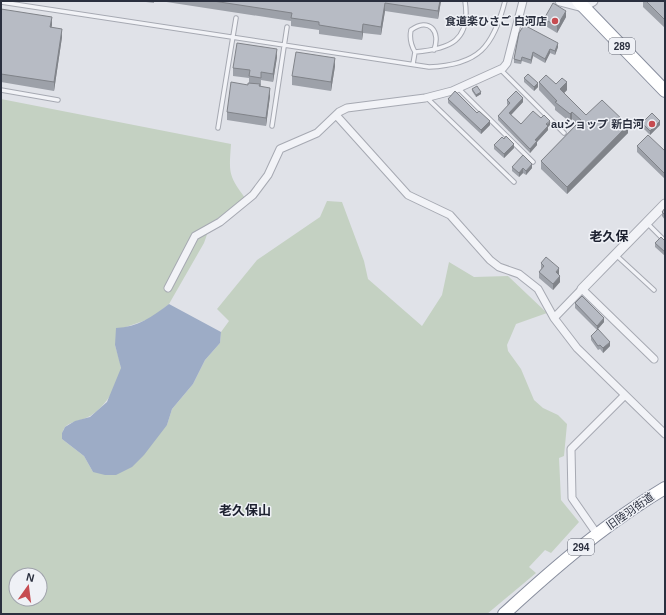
<svg xmlns="http://www.w3.org/2000/svg" width="666" height="615" viewBox="0 0 666 615" font-family="Arial,'Noto Sans JP',sans-serif">
<rect width="100%" height="100%" fill="#e0e2e8"/>
<!-- green -->
<path fill="#c4d1c2" fill-rule="evenodd" d="M1,99L231,144C229,173 228,175 246,199L211,223L204,243L169,304L152,318L126,327L115,345C117,353 121,362 121,370C120,385 102,411 88,417C81,421 71,421 65,427C62,431 62,435 62,439L84,456L93,472L167,425L172,409L193,384L205,360L220,343L221,332L229,321L217,309L257,260L320,217L327,201L342,202L364,261L368,279L422,326L442,295L449,262L474,277L508,276L547,313L516,324L507,345L508,351L521,369L534,400L543,408L558,415L567,424L564,456L559,458L561,500L579,522L551,553L545,550L529,567L536,573L487,614H1ZM16,575H40V599H16Z"/>
<!-- water -->
<path fill="#9dacc6" d="M169,304L221,332L220,343L205,360L193,384L172,409L167,425L144,455L132,467L116,475H105L93,472L84,456L62,439V433L65,427L75,421L90,417L107,402L121,368L115,345L116,328C138,327 152,317 169,304Z"/>
<g fill="none" stroke-linecap="round" stroke-linejoin="round">
<defs>
<path id="service" d="M1,2L429,67C479,65 493,47 505,1
M415,52C411,45 409,39 411,30C429,17 441,31 434,50
M413,64L415,52C450,49 471,41 465,1
M500,69L564,133
M458,88L533,162
M1,90L58,100
M427,98L514,182
M272,126L287,27
M218,128L236,18
M647,223L665,241
M617,256L654,290"/>
<path id="minor" d="M336,115L408,195L450,215L490,260L499,267L519,274L538,289L554,318L577,348L665,434
M168,288L195,236L220,222L253,195L268,175L280,149L317,133L339,112L347,108L425,98L452,91L503,68L507,63L523,1
M554,318L582,289L654,359
M597,534L572,498L571,449L625,395"/>
<path id="tertiary" d="M560,1L583,7L593,1
M582,289L665,204"/>
<path id="trunk" d="M578,1L665,91
M504,614C554,568 606,523 665,488"/>
</defs>
<!-- service casing -->
<use href="#service" stroke="#a6a9b2" stroke-width="5.5"/>
<!-- minor casing -->
<use href="#minor" stroke="#a6a9b2" stroke-width="9"/>
<!-- tertiary casing -->
<use href="#tertiary" stroke="#a6a9b2" stroke-width="11"/>
<!-- trunk casing -->
<use href="#trunk" stroke="#888e9e" stroke-width="14"/>
<!-- service -->
<use href="#service" stroke="#f2f3f7" stroke-width="3.5"/>
<!-- minor -->
<use href="#minor" stroke="#f2f3f7" stroke-width="7"/>
<!-- tertiary -->
<use href="#tertiary" stroke="#f2f3f7" stroke-width="9"/>
<!-- trunk -->
<use href="#trunk" stroke="#fff" stroke-width="12"/>
</g>
<!-- wall -->
<path fill="#9da1a9" d="M138,1H154V3Z
M160,1H441L438,19L385,11L381,35L363,33L362,40L319,34V30L291,26V21Z
M643,1H665V28L643,7Z
M1,9L52,25L51,27L62,37L54,91L1,82Z
M566,17L557,33L544,25V19Z
M519,33L558,47L555,55L550,53L545,63L533,56L531,64L522,61L521,64L514,63V59Z
M277,57L273,82L261,80V86H260L270,96L266,126L227,120V112L249,83V78L233,76V68Z
M335,66L331,91L292,85V76Z
M524,78L538,87L534,91L524,82Z
M539,82L556,84L567,90L564,93L586,115L628,133L567,194L541,169V161L577,124L572,119L570,122L555,110V107L539,90Z
M472,89L481,94L476,97L472,91Z
M448,99L490,125L481,134L448,103Z
M507,100L523,102L511,115L521,124L541,118L550,125L548,127V130L537,142V145L530,153L498,120V116L508,106L507,104Z
M642,123L660,125L650,135L642,127Z
M494,145L514,148L504,158L494,149Z
M637,146L665,151V179L637,152Z
M512,167L532,168L526,175L523,173L519,177L512,171Z
M665,208V220L662,216V212Z
M665,240V256L655,247V243Z
M541,263L559,274L560,282L553,290L539,278V272L541,269Z
M575,303L604,322L597,330L575,308Z
M591,336L610,346L603,353L600,349L598,350L591,340Z"/>
<!-- shaded-wall -->
<path fill="#808389" d="M440,1H441L438,19V11Z
M385,3V11L381,35V27Z
M566,11V17L557,33V26Z
M52,17V25L50,35V27Z
M363,24V33L362,40V32Z
M62,29V37L54,91V82Z
M558,43V47L555,55V51Z
M277,49V57L273,82V74Z
M550,49V53L545,63V59Z
M533,52V56L531,64V60Z
M335,58V66L331,91V82Z
M567,82V90L560,97V89Z
M538,83V87L534,91V87Z
M270,88V96L266,126V118Z
M481,92V94L476,97V95Z
M523,98V102L509,117V113Z
M572,112V119L570,122V114Z
M490,121V125L481,134V130Z
M550,121V125L548,127V130L537,142V145L530,153V149L535,140Z
M660,121V125L650,135V131Z
M628,125V133L567,194V187Z
M514,144V148L504,158V154Z
M532,164V168L526,175V171Z
M523,168V173L519,177V173Z
M559,268V274L556,278V272Z
M560,276V282L553,290V284Z
M604,318V322L597,330V326Z
M610,342V346L603,353V348Z"/>
<!-- building -->
<path fill="#b7bbc4" stroke="#808389" d="M213,1H440L438,11L385,3L381,27L363,24L362,32L319,25V22L291,18L292,13Z
M646,1H665V20Z
M553,3L566,11L557,26L544,19Z
M1,9L52,17L50,27L62,29L54,82L1,74Z
M524,25L558,43L555,51L550,49L545,59L533,52L531,60L522,57L521,61L514,59L519,33Z
M237,43L277,49L273,74L261,72V78L249,76L250,70L233,68Z
M296,52L335,58L331,82L292,76Z
M528,74L538,83L534,87L524,78Z
M546,75L556,84L562,78L567,82L560,89L586,115L602,100L628,125L567,187L541,161L581,120L572,112L570,114L555,102L557,101L539,82Z
M231,82L248,85V83L260,84L259,86L270,88L266,118L227,112Z
M477,86L481,92L476,95L472,89Z
M455,91L477,113L479,111L490,121L481,130L448,99Z
M516,91L523,98L509,113L521,124L533,111L541,118L544,115L550,121L546,124L548,126L535,140L537,141L530,149L498,116L510,103L507,100Z
M652,113L660,121L650,131L642,123Z
M648,135L665,151V174L637,146Z
M506,136L514,144L504,154L494,145L502,137L504,139Z
M523,155L532,164L526,171L523,168L519,173L512,167Z
M665,208V215L662,212Z
M661,237L664,240H665V252L655,243Z
M546,257L559,268L556,272L560,276L553,284L539,272L544,266L541,263Z
M582,296L604,318L597,326L575,303Z
M598,329L610,342L603,348L600,345L598,346L591,336Z"/>
<!-- markers -->
<g fill="#c64c51" stroke="#eff1f6" stroke-width="1.5">
<circle cx="555" cy="21" r="4"/>
<circle cx="652" cy="124" r="4"/>
</g>
<g text-anchor="middle" stroke-width="3" stroke-linejoin="round" paint-order="stroke">
<!-- shield labels -->
<g fill="#eff1f6" stroke="#656975" stroke-width="1">
<rect x="609" y="38" width="26" height="16" rx="3"/>
<rect x="568" y="539" width="26" height="16" rx="3"/>
</g>
<g font-size="10" font-weight="bold" fill="#2a2f3e">
<text x="622" y="50">289</text>
<text x="581" y="551">294</text>
</g>
<!-- poi labels -->
<g font-size="11" font-weight="bold" fill="#2a2f3e" stroke="#eff1f6" text-anchor="end">
<text x="547" y="25">食道楽ひさご 白河店</text>
<text x="644" y="128">auショップ 新白河</text>
</g>
<!-- street labels -->
<g font-size="11" fill="#2a2f3e" stroke="#eff1f6">
<text transform="translate(630 511) rotate(-35)" y="4">旧陸羽街道</text>
</g>
<!-- quarter labels -->
<g font-size="13" font-weight="bold" fill="#1c202f" stroke="#eff1f6">
<text x="609" y="241">老久保</text>
<text x="245" y="515">老久保山</text>
</g>
</g>
<!-- border -->
<rect width="666" height="615" fill="none" stroke="#2a2f3e" stroke-width="4"/>
<!-- north arrow -->
<g transform="translate(28 587) rotate(14)"><circle r="19" fill="#eff1f6" stroke="#a0a3ac"/>
<path d="M0-3L7 15L0 10L-7 15Z" fill="#c64c51"/>
<text y="-6" font-size="11" font-weight="bold" text-anchor="middle" fill="#2a2f3e">N</text>
</g>
</svg>
